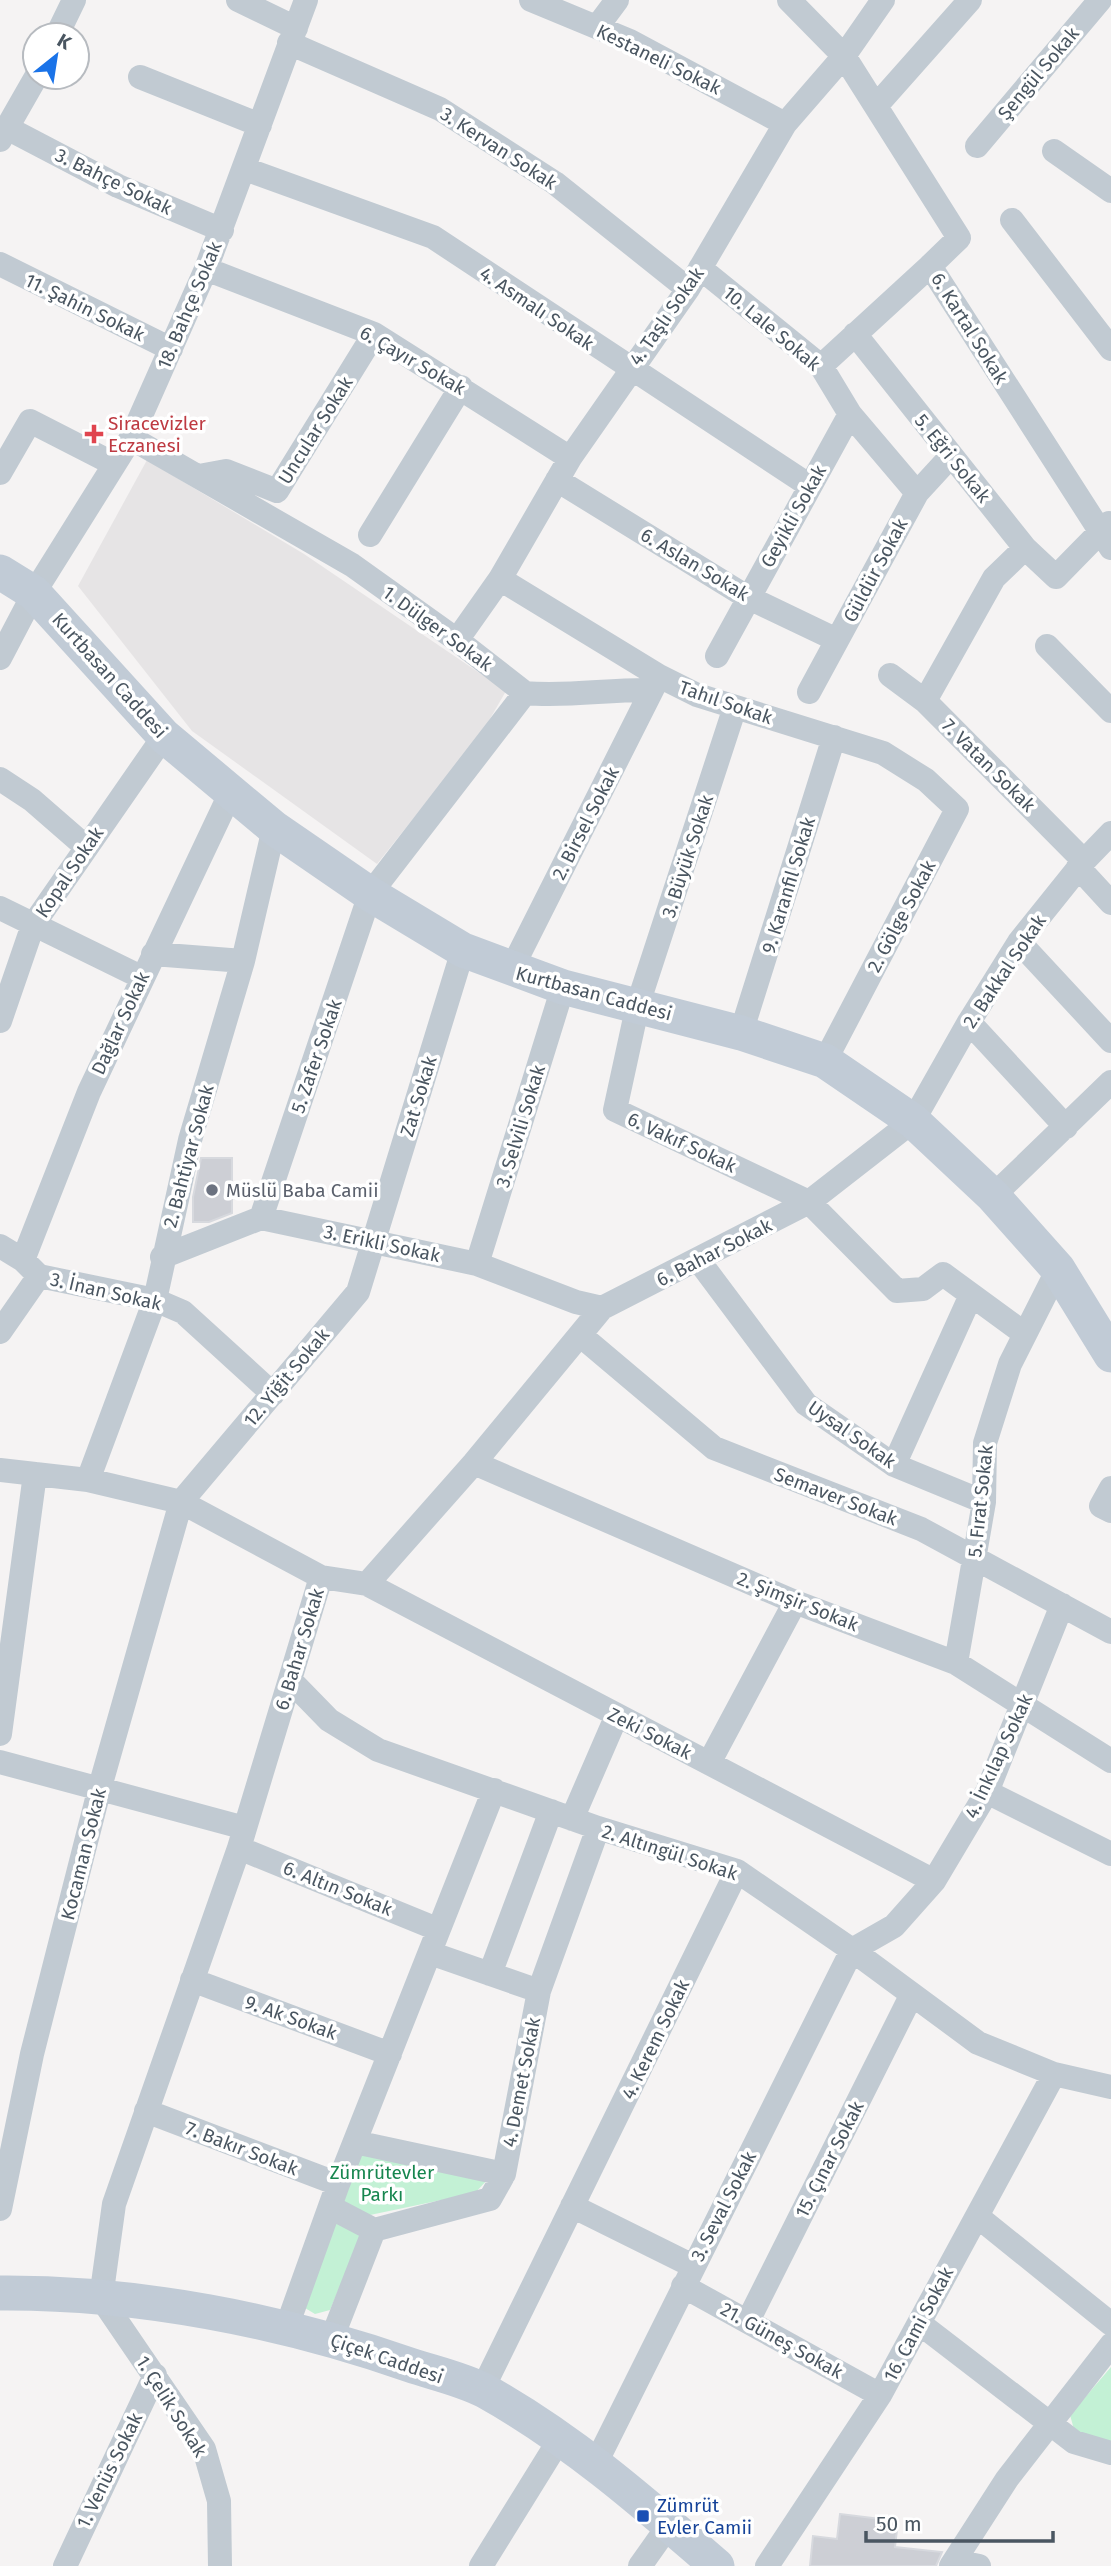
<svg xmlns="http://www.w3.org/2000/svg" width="1111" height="2566" viewBox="0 0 1111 2566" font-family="'Fira Sans',sans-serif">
<rect width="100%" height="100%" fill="#f5f3f3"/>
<!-- education -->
<path fill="#e6e4e5" d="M147,460L304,554L506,691L483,731L377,864L192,731L78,586Z"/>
<!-- green -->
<path fill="#c3f1d5" d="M360,2149L488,2179L475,2193L370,2215L330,2310L315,2314L305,2308Z
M1111,2367V2442L1075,2433L1070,2415Z"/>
<!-- building -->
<path fill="#cdcfd5" stroke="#d7d9de" stroke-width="2" d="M201,1158H232V1213L209,1222H193V1197Z
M840,2514L898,2521L895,2547L942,2552L936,2566H810L813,2536L837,2539Z"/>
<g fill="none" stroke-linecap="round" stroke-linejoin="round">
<!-- street -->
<path stroke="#c1cad2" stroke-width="24" d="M238,0L296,28
M531,0L630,41L785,124
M789,0L844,56L959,238L930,266L1111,548
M597,27L617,0
M57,35L74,0
M289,43L440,109L555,183L688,289
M140,77L260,125
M876,106L970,0
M9,129L118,186L222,230
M0,140L36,77
M977,146L1100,0
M1054,151L1111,191
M245,169L433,237L810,486
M1012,220L1111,349
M0,264L171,349
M700,268L821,366L850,414L917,493
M206,269L374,334L570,458
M855,334L1025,548L1056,577L1109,523
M821,366L930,266
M131,438L352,565L457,640L525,693L370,894L261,1218
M0,473L30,421L114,464
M199,476L226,471L277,491L374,334
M557,480L747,597L837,640
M370,535L461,387
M500,579L659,676L697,695L883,753L926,780L957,809L825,1061
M457,640L500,579L570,458L688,289L785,124L844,56L883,0
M1047,646L1111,711
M717,656L850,414
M0,658L34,593L131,438L206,269L306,0
M890,675L925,701L1084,861
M809,692L917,493L951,456
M525,693C568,697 609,689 652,690
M925,701L994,578L1025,548
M735,707L638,1004L615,1110L809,1202L897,1291L923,1289L943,1274L1025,1334
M0,779L32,800L86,847
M1078,867L1111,903
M0,908L141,977
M1019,942L1111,1041
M153,954L243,961
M511,970L659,676
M0,1021L33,925L164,736
M969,1022L1066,1127
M741,1033L834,737
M993,1196L1111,1082
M0,1246L23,1260L39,1276L155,1300L183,1312L273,1394
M162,1257L261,1218L477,1264L576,1302L602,1308
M23,1260L89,1092L231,792
M699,1261L806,1404L894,1465L984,1502
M477,1264L563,987
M0,1332L39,1276
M580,1335L714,1448L921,1529L1111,1632
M474,1463L795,1602L956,1663L1111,1761
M894,1465L971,1295
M0,1470L88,1480L181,1502L321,1577L367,1584L474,1463L602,1308L809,1202L913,1121L969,1022L1019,942L1084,861L1111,833
M88,1480L155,1300L190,1140L243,961L274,828
M1111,1488L1101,1506L1111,1511
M367,1584L934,1881
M956,1663L984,1502L985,1443L1010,1364L1058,1269
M290,1680L329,1720L378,1750L598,1828L737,1871L852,1950L978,2043L1054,2074L1111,2087
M0,1734L35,1474
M0,1762L245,1828
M709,1763L795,1602
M987,1792L1111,1854
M572,1819L617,1715
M239,1848L437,1929
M430,1953L539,1991
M490,1974L551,1811
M192,1980L390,2054
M146,2111L338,2184
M355,2142L504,2174
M572,2206L693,2266
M330,2207L374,2230
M0,2209L32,2054L100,1787L181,1502L358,1292L463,950
M977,2216L1111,2324
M683,2286L880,2395
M748,2321L911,1996
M919,2323L1074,2442L1111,2453
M286,2329L338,2184L494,1790
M332,2338L374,2230L490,2199L504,2174L539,1991L598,1828
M482,2390L737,1871
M596,2463L852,1950L894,1926L934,1881L987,1792L1062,1605
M955,2561L979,2566
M65,2566L155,2375
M220,2566L219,2501L204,2449L101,2298L114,2204L239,1848L321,1577
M481,2566L561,2437
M640,2566L669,2525
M767,2566L880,2395L1054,2074
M951,2566L1007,2479L1111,2345"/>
<!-- secondary -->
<path stroke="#c1cbd6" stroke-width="35" d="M0,572L34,593L164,736L274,828L370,894L463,950L563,987L741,1033L825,1061L913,1121L993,1196L1058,1269L1111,1355
M0,2293C137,2292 281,2320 410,2365C434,2373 462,2379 485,2391C571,2439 643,2502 717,2566"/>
</g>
<!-- markers -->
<path fill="#e0444e" stroke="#fff" stroke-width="2.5" d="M90.5 423.5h7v7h7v7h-7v7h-7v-7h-7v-7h7z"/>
<circle fill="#6b7280" stroke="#fff" stroke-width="2.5" cx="212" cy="1190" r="7"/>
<rect fill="#1a4fb4" stroke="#fff" stroke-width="2.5" x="636" y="2509" width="14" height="14" rx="3.5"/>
<g text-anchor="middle" stroke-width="7" stroke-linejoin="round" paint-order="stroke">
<!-- street labels -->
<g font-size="19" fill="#4a5661" stroke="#fff">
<text transform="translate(659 59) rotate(26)" y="7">Kestaneli Sokak</text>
<text transform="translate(1038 73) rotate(-50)" y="7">Şengül Sokak</text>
<text transform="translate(499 148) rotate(33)" y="7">3. Kervan Sokak</text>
<text transform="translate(114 181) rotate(26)" y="7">3. Bahçe Sokak</text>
<text transform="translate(189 305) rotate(-67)" y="7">18. Bahçe Sokak</text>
<text transform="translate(85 307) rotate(26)" y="7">11. Şahin Sokak</text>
<text transform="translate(537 308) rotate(34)" y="7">4. Asmalı Sokak</text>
<text transform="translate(666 316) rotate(-55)" y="7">4. Taşlı Sokak</text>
<text transform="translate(772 328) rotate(40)" y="7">10. Lale Sokak</text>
<text transform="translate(970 328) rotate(58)" y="7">6. Kartal Sokak</text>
<text transform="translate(413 360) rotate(30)" y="7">6. Çayır Sokak</text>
<text transform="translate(315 430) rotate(-58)" y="7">Uncular Sokak</text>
<text transform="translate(953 458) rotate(51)" y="7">5. Eğri Sokak</text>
<text transform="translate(793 516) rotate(-61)" y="7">Geyikli Sokak</text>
<text transform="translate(695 564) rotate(31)" y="7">6. Aslan Sokak</text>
<text transform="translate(875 570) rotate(-62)" y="7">Güldür Sokak</text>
<text transform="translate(438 628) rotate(36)" y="7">1. Dülger Sokak</text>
<text transform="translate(110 675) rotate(48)" y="7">Kurtbasan Caddesi</text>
<text transform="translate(726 702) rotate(19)" y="7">Tahıl Sokak</text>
<text transform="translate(989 765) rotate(45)" y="7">7. Vatan Sokak</text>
<text transform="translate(585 823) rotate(-63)" y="7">2. Birsel Sokak</text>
<text transform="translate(687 856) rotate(-72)" y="7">3. Büyük Sokak</text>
<text transform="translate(69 872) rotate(-56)" y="7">Kopal Sokak</text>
<text transform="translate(788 885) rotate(-73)" y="7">9. Karanfil Sokak</text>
<text transform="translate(901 916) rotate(-62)" y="7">2. Gölge Sokak</text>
<text transform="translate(1004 971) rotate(-56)" y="7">2. Bakkal Sokak</text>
<text transform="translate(594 993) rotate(15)" y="7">Kurtbasan Caddesi</text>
<text transform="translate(120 1023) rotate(-65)" y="7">Dağlar Sokak</text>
<text transform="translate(316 1056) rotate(-71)" y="7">5. Zafer Sokak</text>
<text transform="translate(418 1096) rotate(-73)" y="7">Zat Sokak</text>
<text transform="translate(520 1126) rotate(-73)" y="7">3. Selvili Sokak</text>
<text transform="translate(682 1142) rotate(25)" y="7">6. Vakıf Sokak</text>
<text transform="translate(188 1156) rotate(-75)" y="7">2. Bahtiyar Sokak</text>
<text transform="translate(382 1243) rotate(12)" y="7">3. Erikli Sokak</text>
<text transform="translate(714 1252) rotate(-27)" y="7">6. Bahar Sokak</text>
<text transform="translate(106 1291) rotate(13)" y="7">3. İnan Sokak</text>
<text transform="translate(286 1377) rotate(-50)" y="7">12. Yiğit Sokak</text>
<text transform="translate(852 1434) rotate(35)" y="7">Uysal Sokak</text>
<text transform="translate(836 1496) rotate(21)" y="7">Semaver Sokak</text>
<text transform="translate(980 1501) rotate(-84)" y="7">5. Fırat Sokak</text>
<text transform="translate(798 1601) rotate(22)" y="7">2. Şimşir Sokak</text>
<text transform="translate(299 1649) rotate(-73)" y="7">6. Bahar Sokak</text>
<text transform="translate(650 1733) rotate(27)" y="7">Zeki Sokak</text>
<text transform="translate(998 1756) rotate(-65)" y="7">4. İnkılap Sokak</text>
<text transform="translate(670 1852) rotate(18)" y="7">2. Altıngül Sokak</text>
<text transform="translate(83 1854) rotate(-76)" y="7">Kocaman Sokak</text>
<text transform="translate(338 1888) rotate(22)" y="7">6. Altın Sokak</text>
<text transform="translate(291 2017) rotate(20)" y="7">9. Ak Sokak</text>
<text transform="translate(655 2039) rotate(-64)" y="7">4. Kerem Sokak</text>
<text transform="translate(521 2082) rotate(-79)" y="7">4. Demet Sokak</text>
<text transform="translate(242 2148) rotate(21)" y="7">7. Bakır Sokak</text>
<text transform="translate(829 2159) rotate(-63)" y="7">15. Çınar Sokak</text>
<text transform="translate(723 2206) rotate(-63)" y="7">3. Seval Sokak</text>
<text transform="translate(918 2324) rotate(-62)" y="7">16. Cami Sokak</text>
<text transform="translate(782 2340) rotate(29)" y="7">21. Güneş Sokak</text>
<text transform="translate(387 2358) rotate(19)" y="7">Çiçek Caddesi</text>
<text transform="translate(172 2406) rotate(58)" y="7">1. Çelik Sokak</text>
<text transform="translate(109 2470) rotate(-64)" y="7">1. Venüs Sokak</text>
</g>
<!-- health labels -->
<g font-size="19" fill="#be3a42" stroke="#fff" text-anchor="start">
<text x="108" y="430">Siracevizler<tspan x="108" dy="22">Eczanesi</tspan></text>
</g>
<!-- worship labels -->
<g font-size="19" fill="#5b616d" stroke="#fff" text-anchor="start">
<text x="226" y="1197">Müslü Baba Camii</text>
</g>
<!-- park labels -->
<g font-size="19" fill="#17864f" stroke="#fff">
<text x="382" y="2179">Zümrütevler<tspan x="382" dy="22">Parkı</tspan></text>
</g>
<!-- transit labels -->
<g font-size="19" fill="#164399" stroke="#fff" text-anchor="start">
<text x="657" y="2512">Zümrüt<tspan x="657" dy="22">Evler Camii</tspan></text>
</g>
</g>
<!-- north arrow -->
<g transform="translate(56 56) rotate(30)"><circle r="33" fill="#ffffff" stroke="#b7bbc0" stroke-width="2"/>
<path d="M0-5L12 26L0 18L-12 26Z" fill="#1a73e8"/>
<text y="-10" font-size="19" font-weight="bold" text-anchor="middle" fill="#4a5661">K</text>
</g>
<!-- scale -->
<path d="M866 2531v10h187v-10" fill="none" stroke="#4a5661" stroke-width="3.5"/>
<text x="876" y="2531" font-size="21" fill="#4a5661" stroke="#ffffff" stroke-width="5" paint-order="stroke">50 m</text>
</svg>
